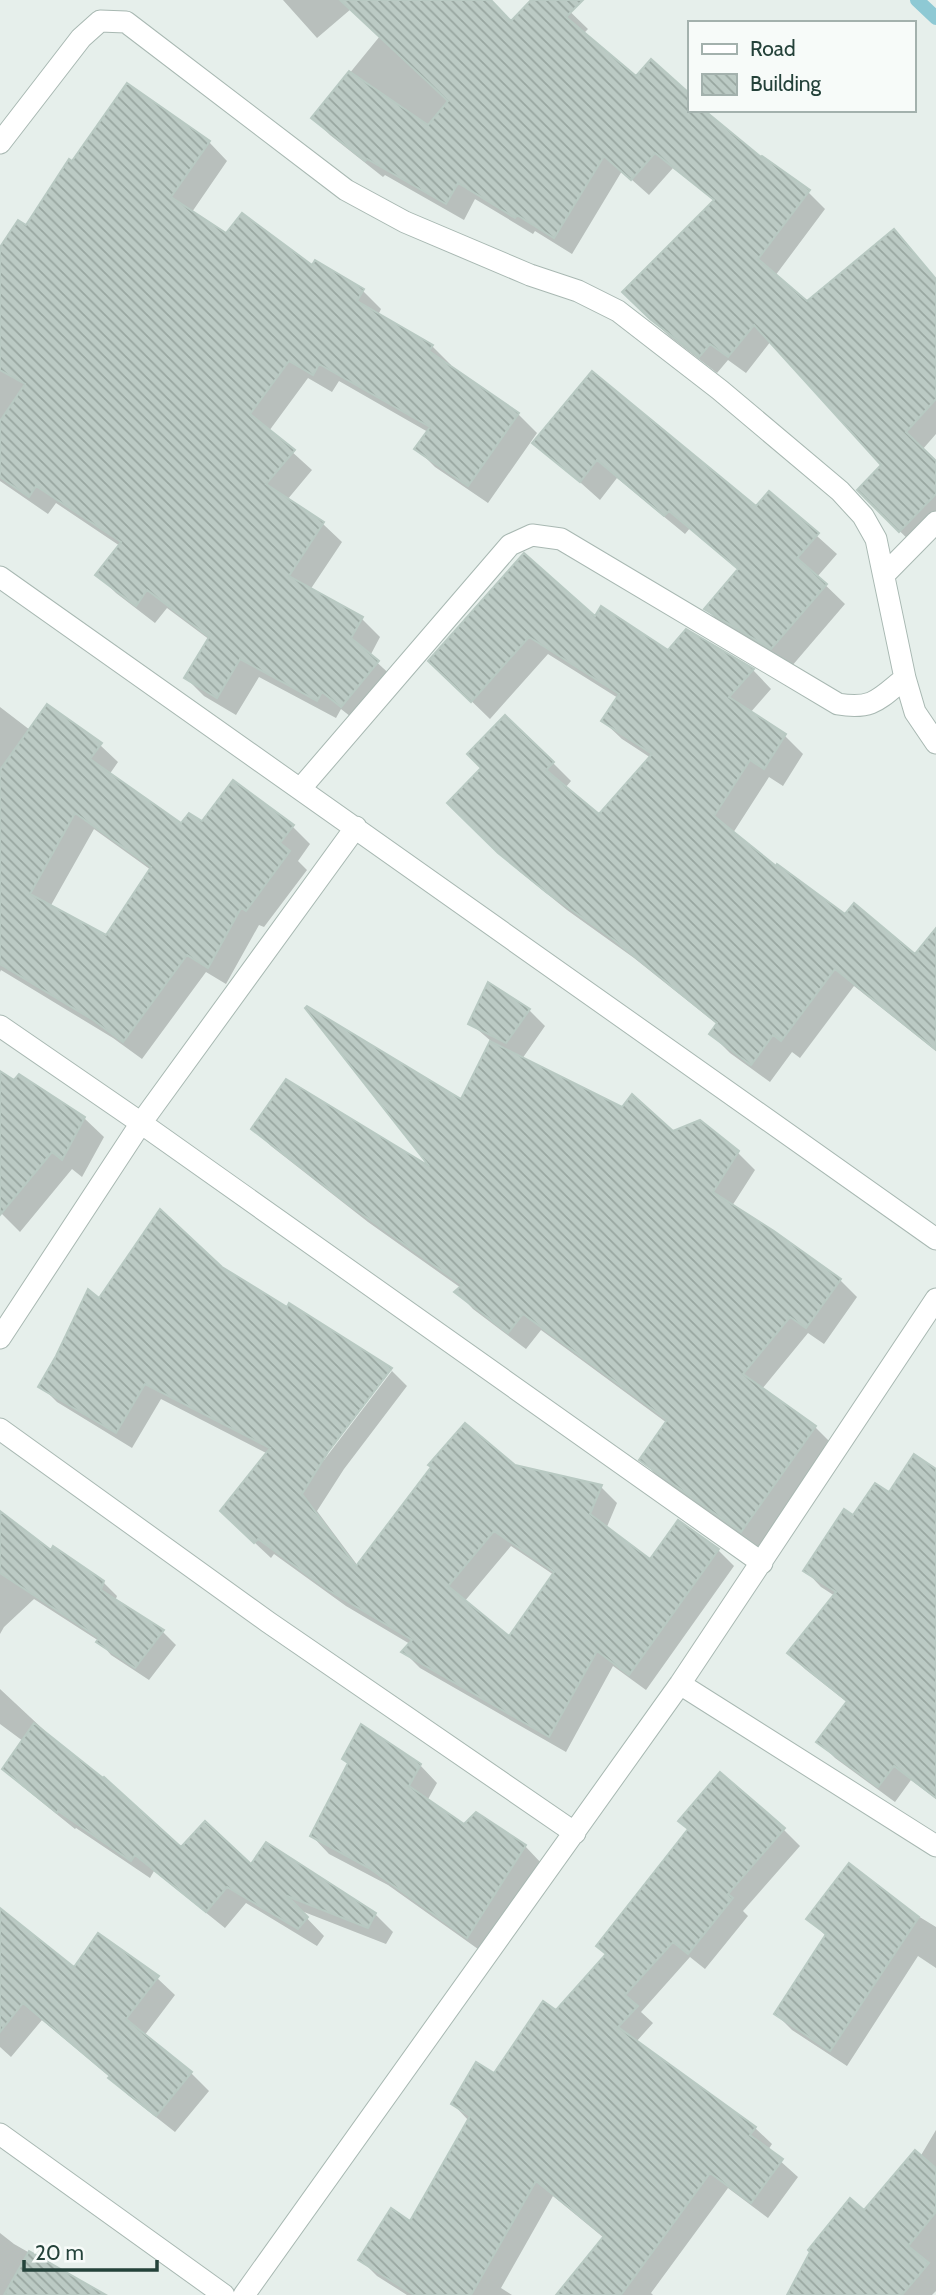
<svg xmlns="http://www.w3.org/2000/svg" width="936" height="2295" viewBox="0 0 936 2295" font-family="Cabin,sans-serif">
<defs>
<pattern id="building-back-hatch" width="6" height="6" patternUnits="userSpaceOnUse" patternTransform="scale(1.75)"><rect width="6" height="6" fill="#bbcac4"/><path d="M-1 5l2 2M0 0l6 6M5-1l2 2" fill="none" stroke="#98a6a0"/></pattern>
</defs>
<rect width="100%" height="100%" fill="#e6efeb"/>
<!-- shadow -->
<path fill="#0003" fill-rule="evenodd" d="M283,0H489L512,23L534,0H558L588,29L583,34L636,78L651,61L689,95V110H705L761,160L808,192L825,209L775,276L807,303L936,310V434L922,450L936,463V529L917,548L868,500L884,465L771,341L746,373L728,360L717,373L669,336L625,292L715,201L673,168L649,195L622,171L572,254L535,231L533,234L475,199L464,220L385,175L383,177L330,135L313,118L380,36L351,9L317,38Z
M209,142L227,161L192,212L227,236L312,268L363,291L381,309L378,315L432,346L451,365L449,367L518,414L537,433L488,503L435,467L417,449L428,432L339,381L332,392L308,378L269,431L312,470L287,500L323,524L342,542L310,590L362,619L380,637L370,656L396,680L360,724L341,709L336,718L259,677L236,715L204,696L186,678L210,640L167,608L155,623L116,593L98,575L120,546L56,503L48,514L0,481V251L26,227Z
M593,373L756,509L769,493L837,554L817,577L845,604L791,667L725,628L706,609L739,570L690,528L685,534L617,478L600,500L535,442Z
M595,618L669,652L753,670L771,689L750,713L785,736L803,754L783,786L769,777L733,833L776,869L845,917L915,956L936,931V1051L854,986L800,1058L792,1052L770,1082L730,1053L711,1034L718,1025L634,958L567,910L519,871L450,803L553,763L571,781L565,788L600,816L651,758L622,739L603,721L618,698L548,654L490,719L430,661Z
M0,707L30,730L100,745L118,762L109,775L182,826L203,824L292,826L310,844L298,861L307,870L264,927L259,925L226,984L206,972L142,1059L113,1038L1,970L0,972ZM94,829L151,870L107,938L50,907Z
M529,1010L545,1026L522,1059L673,1133L737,1152L755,1170L732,1206L840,1280L857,1297L824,1344L808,1333L762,1389L815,1427L832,1444L759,1548L658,1477L641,1459L667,1423L541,1330L526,1349L473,1309L457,1292L461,1288L368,1222L271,1146L254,1129L435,1172L462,1102L492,1042L470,1023Z
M0,1073L84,1118L104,1137L82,1177L72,1169L20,1232L0,1212Z
M221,1268L287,1310L290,1306L392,1371H388L321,1458L324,1460L392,1371L407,1386L344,1469L317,1511L358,1566L514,1467L601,1487L617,1503L606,1529L650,1562L679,1522L718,1550L734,1566L646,1690L613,1666L566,1752L420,1668L404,1652L410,1644L346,1606L274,1554L271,1558L238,1527L268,1454L161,1399L132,1448L57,1402L41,1386L100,1301ZM511,1546L554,1575L509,1639L464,1602Z
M936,1471V1799L911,1780L895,1802L835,1758L819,1742L848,1703L805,1669L789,1653L835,1596L821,1587L805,1570L854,1517L889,1494Z
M0,1513L52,1553L103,1582L117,1596L115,1601L163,1632L176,1645L149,1680L111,1655L99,1641L34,1599L4,1627L0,1634Z
M0,1689L45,1731L43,1733L182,1849L252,1867L375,1914L393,1932L386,1944L299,1910L324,1936L317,1946L246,1903L225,1928L154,1871L150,1878L76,1828L75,1829L22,1786L4,1769L23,1741L0,1724Z
M344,1759L420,1765L437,1783L427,1801L464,1826L525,1846L542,1864L485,1954L388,1885L329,1854L312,1836L349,1764Z
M783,1829L800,1846L743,1911L748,1916L705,1969L690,1957L641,2012L653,2023L636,2042L755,2128L772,2144L768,2150L798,2177L768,2218L728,2188L651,2293L653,2295H558L604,2238L553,2196L501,2288L512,2295H407L377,2276L360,2259L411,2223L469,2121L453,2104L495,2075L556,2012Z
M905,1908L936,1927V1968L918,1956L847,2066L792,2030L776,2014L826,1936L808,1918Z
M0,1920L74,1969L157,1978L175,1995L144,2036L191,2073L209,2091L175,2132L128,2095L110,2077L42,2020L11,2057L0,2047Z
M936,2130V2291L932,2295H789L865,2212L920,2157Z
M0,2233L14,2244L103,2295H0Z"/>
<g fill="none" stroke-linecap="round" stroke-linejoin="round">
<!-- stream -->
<path stroke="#8ec9d4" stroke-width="14" d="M917,0L936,18"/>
</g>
<!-- building -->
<path fill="url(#building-back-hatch)" stroke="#b8c9c2" stroke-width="2" fill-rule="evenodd" d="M340,0H491L511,21L531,0H583L566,17L636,76L651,59L689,93V110H704L761,157L762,156L810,190L758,259L807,301L894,229L936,279V399L906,432L936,461V494L899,532L857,490L881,465L754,325L728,357L710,344L699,357L650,319L622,292L714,200L655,153L631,180L604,156L554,238L517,215L515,218L458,183L446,204L367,159L365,161L311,118L349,71L428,125L448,101Z
M127,83L210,141L171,197L226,233L242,213L312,265L315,260L364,289L357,301L433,345L429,351L519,413L468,486L414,449L430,427L319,364L313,375L289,361L250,414L295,450L266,484L324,522L289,576L363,617L351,638L379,661L341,707L322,692L317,701L240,659L217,698L184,678L209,637L147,590L136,606L95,575L121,542L36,486L29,497L0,477V421L25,384L0,370V247L18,220L26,225L69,159L72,161Z
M592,371L756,506L769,491L819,533L797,558L827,584L771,649L704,609L738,569L669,511L664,516L597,460L580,482L532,443Z
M524,553L595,616L601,606L668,650L686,629L754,669L729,697L786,734L764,769L750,760L714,816L776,866L777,864L845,914L854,903L915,954L936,928V1050L835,969L781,1041L773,1035L751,1065L709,1034L717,1023L614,940L546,892L498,853L447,803L481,768L467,754L505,715L554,762L546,770L599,814L652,754L601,721L619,694L529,637L471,702L428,661Z
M47,704L102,743L90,759L181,823L189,813L202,821L233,780L294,825L280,843L290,851L246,911L241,908L208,968L187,955L123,1042L93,1020L0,964V770ZM75,813L151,867L106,935L30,894Z
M488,982L530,1009L506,1043L468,1024Z
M307,1006L461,1099L490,1041L622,1107L632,1094L673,1131L700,1120L739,1151L713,1192L774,1231L841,1279L806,1328L790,1317L743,1374L816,1426L741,1532L639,1460L667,1420L523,1314L508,1333L454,1292L462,1285L349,1205L251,1129L286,1079L429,1166L305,1008Z
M0,1071L14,1080L19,1074L85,1117L62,1160L52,1152L0,1215Z
M160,1209L222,1267L287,1307L289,1303L392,1368L328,1452L302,1494L356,1566L431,1467L428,1465L465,1423L515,1465L602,1485L590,1514L650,1559L678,1520L719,1549L629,1675L597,1651L549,1737L401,1652L412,1640L328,1590L258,1539L254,1543L220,1511L270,1448L145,1384L116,1433L38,1387L56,1356L88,1289L99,1298ZM494,1531L554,1572L509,1636L448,1586Z
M914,1454L936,1469V1798L894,1766L878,1787L816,1742L847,1701L787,1653L836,1592L803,1571L844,1509L853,1515L875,1483L889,1492Z
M0,1511L51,1550L53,1546L104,1581L101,1590L164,1630L135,1668L96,1642L99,1638L0,1573Z
M34,1723L103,1778L104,1777L181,1847L205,1821L251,1864L266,1842L376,1913L368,1928L287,1896L308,1917L298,1929L227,1887L206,1912L135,1855L131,1861L58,1811L57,1813L2,1769Z
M361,1724L421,1764L409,1786L464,1824L476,1812L526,1845L467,1938L369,1868L310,1836L348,1763L342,1759Z
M720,1772L785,1828L728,1894L733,1898L688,1954L673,1942L625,1995L638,2006L618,2027L756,2127L750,2135L783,2159L751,2203L710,2173L621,2295H556L604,2236L536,2181L471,2295H414L358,2260L391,2208L410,2221L470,2116L451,2104L476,2062L494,2073L543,2001L556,2010L606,1954L596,1946L688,1829L678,1821Z
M849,1863L919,1917L830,2051L774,2014L826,1934L806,1919Z
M0,1908L74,1967L98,1933L159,1976L126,2019L192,2072L156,2116L108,2078L110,2076L23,2003L0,2032Z
M915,2150L936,2168V2212L908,2246L929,2263L902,2295H787L810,2252L808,2250L850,2198L864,2210Z
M29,2251L106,2295H4Z"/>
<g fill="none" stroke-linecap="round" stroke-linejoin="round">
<defs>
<path id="minor" d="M0,143L81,38L100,21L126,22L346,190L405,222L530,275L578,291L618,311L720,390L840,491L863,516L876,539L905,678L915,712L936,743
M884,575L936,522
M0,577L936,1239
M301,788L510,545L532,535L561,539L838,704C873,710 879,699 905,678
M0,1026L141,1123L762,1563
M0,1338L141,1123L356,827
M0,1429L268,1622L575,1833
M680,1684L936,1846
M0,2134L224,2295
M244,2295L680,1684L936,1299"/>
</defs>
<!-- minor casing -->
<use href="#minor" stroke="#a8b8b2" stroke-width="23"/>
<!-- minor -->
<use href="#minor" stroke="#fff" stroke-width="21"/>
</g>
<!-- legend -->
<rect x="688" y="21" width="228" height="91" fill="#f7fbf9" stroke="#a3b1ad" stroke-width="2"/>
<rect x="702" y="44" width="35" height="10" fill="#ffffff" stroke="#a3b1ad" stroke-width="2"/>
<text x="750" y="56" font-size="21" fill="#24423a">Road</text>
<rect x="702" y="74" width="35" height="21" fill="url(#building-back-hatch)" stroke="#a3b1ad" stroke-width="2"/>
<text x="750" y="91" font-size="21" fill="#24423a">Building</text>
<!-- scale -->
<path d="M24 2260v10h133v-10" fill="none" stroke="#24423a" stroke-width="3.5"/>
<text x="35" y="2260" font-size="21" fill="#24423a" stroke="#f7fbf9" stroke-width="5" paint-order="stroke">20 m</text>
</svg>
